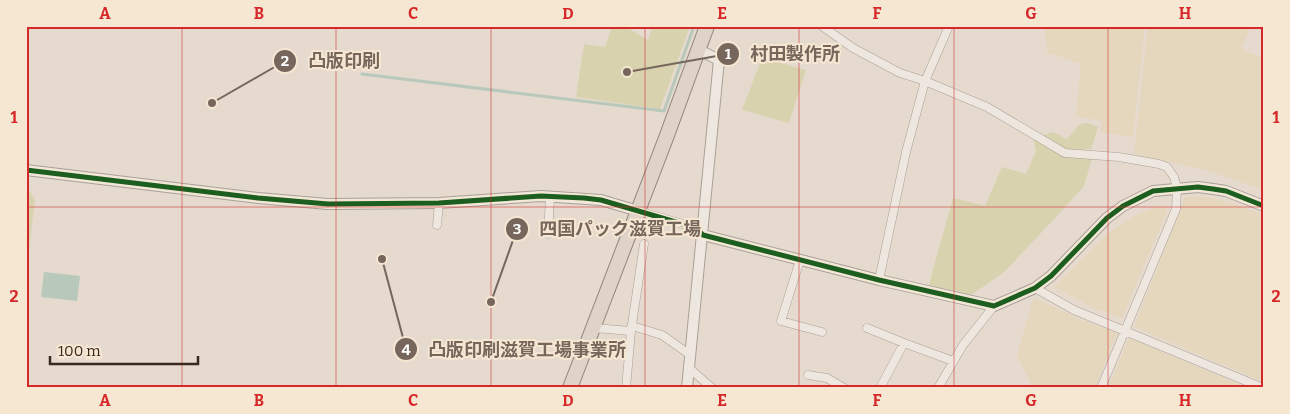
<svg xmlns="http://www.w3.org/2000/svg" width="1290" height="414" viewBox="0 0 1290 414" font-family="Bitter,'Noto Sans JP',serif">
<rect width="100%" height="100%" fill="#e5dacd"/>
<!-- farmland -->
<path fill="#e5d7bd" d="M1045,26H1145L1133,137L1100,132L1102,121L1076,116L1081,64L1047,52Z
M1148,26H1251L1241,49L1264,59V190L1205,170L1134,154Z
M1185,197H1208L1228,202L1264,215V382L1134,327Z
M1161,205H1165L1167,207L1165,216L1122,318L1092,307L1054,287L1111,231L1137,215Z
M1034,298L1077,318L1117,333L1095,388H1033L1017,354Z
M1129,338L1248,388H1108Z"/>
<!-- green -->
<path fill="#d8d2af" d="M612,26H624L648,40L653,26H690L660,109L576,97L584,44L605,47Z
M762,58L806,70L789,123L742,110Z
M1088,123L1098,127L1091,149L1075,150L1065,153L1038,137L1053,132L1067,139L1080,124Z
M1033,139L1064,155L1092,158L1084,186L1056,217L1004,272L967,298L928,288L953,198L985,206L1002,167L1026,174L1036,151Z
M26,187L28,188L35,200L26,273Z"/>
<!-- water -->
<path fill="#b8c9bc" d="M44,272L80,276L77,301L41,297Z"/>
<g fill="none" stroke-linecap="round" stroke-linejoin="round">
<!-- stream -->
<path stroke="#b8c9bc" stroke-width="3" d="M362,74L664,111L694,26"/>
<defs>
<path id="minor" d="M822,26L853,48L900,73L925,81L987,107L1065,153L1119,157L1159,164L1167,167L1174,177L1177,188L1176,209L1101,388
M638,211L696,228L703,235
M437,225L439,203
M548,234L550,198
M800,260L781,321L822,332
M879,280L906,152L925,81L949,26
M1035,288L1074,310L1263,388
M632,326L662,335L689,354
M594,328L631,331
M867,328L904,343
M688,367L712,388
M808,375L827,378L844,388
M626,388L631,331L644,244
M880,388L904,343L953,361
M938,388L963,345L994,306"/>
<path id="tertiary" d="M26,170L258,198L328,204L439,203L541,196L601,200L638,211
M703,235L879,280L994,306L1035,288L1051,276L1107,218L1123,206L1153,191L1198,187L1213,189L1226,191L1264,206
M687,388L719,60L699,50"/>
<path id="trunk" d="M570,388L666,138L707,26"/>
</defs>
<!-- minor casing -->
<use href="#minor" stroke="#aaa096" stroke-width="9"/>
<!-- tertiary casing -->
<use href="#tertiary" stroke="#aaa096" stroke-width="12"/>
<!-- trunk casing -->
<use href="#trunk" stroke="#90857d" stroke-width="16"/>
<!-- minor -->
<use href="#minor" stroke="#eee7df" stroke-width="8"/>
<!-- tertiary -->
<use href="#tertiary" stroke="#eee7df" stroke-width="10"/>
<!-- trunk -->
<use href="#trunk" stroke="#dfd3c7" stroke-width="14"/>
<defs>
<path id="cycleway" d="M26,170L258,198L328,204L439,203L541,196L584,198L601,200L696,228L703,235L879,280L994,306L1035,288L1051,276L1107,218L1123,206L1153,191L1198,187L1213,189L1226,191L1264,206"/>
</defs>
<!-- cycleway casing -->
<use href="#cycleway" stroke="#f6e7d3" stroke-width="8"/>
<!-- cycleway -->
<use href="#cycleway" stroke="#1b5e20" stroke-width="5"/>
</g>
<!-- grid -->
<path fill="none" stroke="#d62828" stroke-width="1" stroke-opacity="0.55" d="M182,26V388M336,26V388M491,26V388M645,26V388M799,26V388M954,26V388M1108,26V388M26,207H1264"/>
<!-- callouts -->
<path fill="none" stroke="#76665b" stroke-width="2" d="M627 72L728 54M212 103L285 61M491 302L517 229M382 259L406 349"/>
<g fill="#76665b" stroke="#f6e7d3" stroke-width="2">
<circle cx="627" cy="72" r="5"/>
<circle cx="212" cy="103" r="5"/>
<circle cx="491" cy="302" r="5"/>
<circle cx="382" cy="259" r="5"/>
<circle cx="728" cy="54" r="12"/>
<circle cx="285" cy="61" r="12"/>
<circle cx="517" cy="229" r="12"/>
<circle cx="406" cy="349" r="12"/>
</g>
<g font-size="15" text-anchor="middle" font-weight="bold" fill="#fff">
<text x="728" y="59">1</text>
<text x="285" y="66">2</text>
<text x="517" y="234">3</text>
<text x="406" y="355">4</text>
</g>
<g font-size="18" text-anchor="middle" font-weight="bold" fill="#76665b" stroke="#f6e7d3" stroke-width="4" stroke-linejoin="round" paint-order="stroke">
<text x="795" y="60">村田製作所</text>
<text x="344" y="67">凸版印刷</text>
<text x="620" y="235">四国パック滋賀工場</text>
<text x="527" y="356">凸版印刷滋賀工場事業所</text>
</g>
<!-- border -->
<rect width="1290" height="414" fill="none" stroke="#f6e7d3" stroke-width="55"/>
<!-- scale -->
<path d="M50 356v8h148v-8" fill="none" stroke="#3a271e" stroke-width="2.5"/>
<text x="58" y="356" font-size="15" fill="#3a271e" stroke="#f6e7d3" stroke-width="4" paint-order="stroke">100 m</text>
<rect x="28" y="28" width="1234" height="358" fill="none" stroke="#d62828" stroke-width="2"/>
<g font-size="16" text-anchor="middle" font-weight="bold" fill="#d62828">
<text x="105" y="19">A</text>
<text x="259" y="19">B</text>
<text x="413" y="19">C</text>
<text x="568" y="19">D</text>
<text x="722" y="19">E</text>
<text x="877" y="19">F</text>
<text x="1031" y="19">G</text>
<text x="1185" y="19">H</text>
<text x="14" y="123">1</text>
<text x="1276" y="123">1</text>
<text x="14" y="302">2</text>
<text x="1276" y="302">2</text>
<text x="105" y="406">A</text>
<text x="259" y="406">B</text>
<text x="413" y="406">C</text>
<text x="568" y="406">D</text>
<text x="722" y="406">E</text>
<text x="877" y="406">F</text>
<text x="1031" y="406">G</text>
<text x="1185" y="406">H</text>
</g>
</svg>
